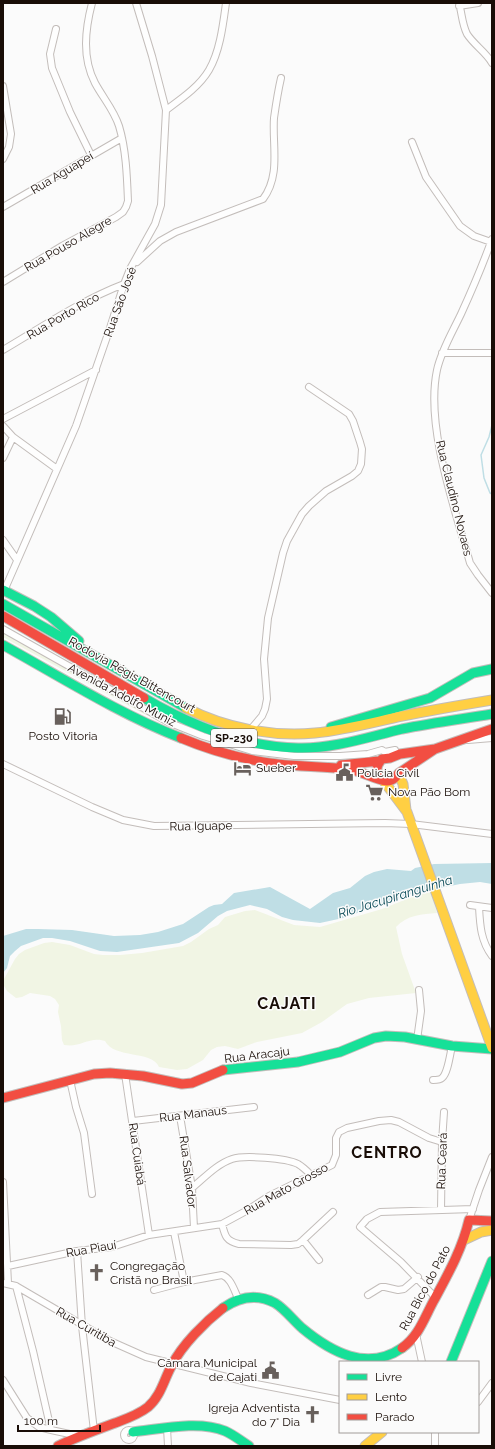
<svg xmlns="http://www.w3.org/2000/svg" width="495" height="1449" viewBox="0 0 495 1449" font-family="Raleway,sans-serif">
<rect width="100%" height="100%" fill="#fbfbfb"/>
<!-- green -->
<path fill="#f1f5e4" d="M3,631L160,719L184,732L144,714L3,637Z
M431,892L437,913C422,914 407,915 396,927L402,954L416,993L369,998L347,1004L322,1022L302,1033L257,1042L238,1049L225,1046L217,1047L211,1050L203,1060L187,1069L177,1070L159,1067C152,1050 114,1059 105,1041C89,1036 81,1048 64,1045L62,1040L61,1026L58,1012L59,1005L55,999L50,996L30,993L22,997L16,998L7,991L3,984L4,979L15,959L19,954L25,950L44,943L52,942L70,945L94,954L103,955H120L142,953L183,946L191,942L209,929L218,925L225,917L245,911L255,910L294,925L320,927L382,909L417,895Z"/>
<!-- water -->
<path fill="#bfdee5" d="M492,863V884L480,882L460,884L411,894L343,918L320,923L293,920L282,917L267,909L250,905L227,911L218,916L198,933L179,943L117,952L100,951L70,941L52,938H43L21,946L15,951L10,956L7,968L3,973V936L26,929H38L72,930L114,936L140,935L158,932L183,924L209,907L214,905L222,904L234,893L270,887L310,909L333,893L350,888L365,876L374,872L387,869L411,871L415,868L434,864Z"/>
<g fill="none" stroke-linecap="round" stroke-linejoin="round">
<!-- stream -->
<path stroke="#bfdee5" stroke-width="1.5" d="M492,425L489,437L481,455L484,478L490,493L492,494"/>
<defs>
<path id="street" d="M459,3C462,14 462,24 467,34C474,45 486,52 492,63
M459,6L478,3
M56,29L50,54L52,68L70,112L91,155
M3,86L11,134L9,147L3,159
M166,110C181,99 199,87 209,70C220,51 223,25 226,3
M412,142L426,177L460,226L474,236L491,242
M3,207L122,138
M492,239C483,264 472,290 461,314C452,333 441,351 437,370C425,426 455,509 470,563L478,575L492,593
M137,262L160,241L176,232L263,199C281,175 272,145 274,118C276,104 278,91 281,78
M3,282L62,246L116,217L123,212L126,207L128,201C127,176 126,149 119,126C114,110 103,98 95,83C82,58 85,30 92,3
M3,350C42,327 82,300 124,284
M442,353H492
M3,419L96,370
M3,426L13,437L57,469
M3,458L13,437
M3,540L17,560
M4,591L76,426L110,328L124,284L130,269L155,224L161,205L166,110L152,56L136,3
M3,629L168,722L203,736L252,751L294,756H340L368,754L382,750L385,752L395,750
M251,729L262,716L265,709L267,699L264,659L268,618L283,553L287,541L302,514L309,506L326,491L352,476L358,471L361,464L362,449L360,442L353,421L349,414L309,387
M468,740L492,738
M3,764L92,807L123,820L154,826L385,823L411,824L492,834
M470,905L492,908
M479,907C480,926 481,941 492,956
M417,1040L421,1011L419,990
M125,1074L149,1235
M70,1080L76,1107L84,1133L92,1194
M433,1080C436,1080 440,1080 442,1078C448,1073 450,1054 452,1046
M180,1116L192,1188L194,1228
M133,1121L254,1107
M3,1182L8,1283
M192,1188C204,1178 217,1164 232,1159C244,1155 286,1158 298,1164C303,1167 307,1171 310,1174
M441,1210L442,1142L444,1112
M469,1220L479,1190L492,1157
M222,1224C225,1236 226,1241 239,1244L291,1245L298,1244L303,1240L333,1212
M174,1232L184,1282
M303,1240L319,1260
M77,1251L82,1326L94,1431
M8,1266L77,1251L112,1247L149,1235L222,1224L246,1211L269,1196L332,1165L336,1155V1138L339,1132L347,1128L379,1121L391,1120L399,1122L429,1138L442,1142
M3,1283L16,1286L110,1341L146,1357L251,1383L340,1400
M16,1286L33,1351L51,1430L79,1436
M154,1290L184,1282L222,1275C231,1278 234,1290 238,1298
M368,1295L381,1287H385L398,1290L404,1289L418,1277
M436,1298L401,1262L360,1227L367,1219L380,1212L473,1209
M416,1334L422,1362
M3,1380L27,1418L39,1427L51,1430
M478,1402L492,1383
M167,1428L168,1446
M124 1435a5 5 0 1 1 10 0a5 5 0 1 1-10 0Z
M435,1432V1446"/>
<path id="fast" d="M3,590L34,606L51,617L79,641
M3,604L186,708
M3,645C61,677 119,714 181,738
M144,698C190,725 243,747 298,748C333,749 368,737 402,729C432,723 462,719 492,714
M331,727L430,698L473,673L492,669
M223,1070L298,1062L340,1052L374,1038L386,1036L405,1037L452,1046L492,1049
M223,1308C239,1297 256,1293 275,1303C285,1309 293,1320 302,1328C331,1352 367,1372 402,1348
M451,1362L492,1261
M133,1432C160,1429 199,1420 225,1431C234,1435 241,1441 249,1446"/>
<path id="slow" d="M186,708C225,728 271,737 315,733C345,730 374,722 402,716C432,710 462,705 492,700
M399,775L403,784L406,810
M383,780L407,812L492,1048
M464,1240L481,1232L492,1230
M365,1446L382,1432"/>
<path id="jam" d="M3,616L144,698
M181,738C212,751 245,760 278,764C303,767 328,766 352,770C363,772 376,780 387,781C393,781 396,777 399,773L435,749
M341,765L379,761
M379,778C376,769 376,766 382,759L390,758L400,754L435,749L492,729
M3,1098L94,1074L110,1073L143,1076L182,1084L192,1083L223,1070
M402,1348C418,1337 424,1319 433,1302C447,1276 462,1250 469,1220L492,1221
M58,1446C76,1437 96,1430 115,1423C126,1419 138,1415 148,1407C161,1396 164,1379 172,1365C182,1345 205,1322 223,1308"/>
</defs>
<!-- street casing -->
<use href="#street" stroke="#c3bdba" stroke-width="8"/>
<!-- fast casing -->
<use href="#fast" stroke="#c3bdba" stroke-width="11"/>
<!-- slow casing -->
<use href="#slow" stroke="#c3bdba" stroke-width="11"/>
<!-- jam casing -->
<use href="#jam" stroke="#c3bdba" stroke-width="11"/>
<!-- street -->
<use href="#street" stroke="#fefefe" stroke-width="6"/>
<!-- fast -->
<use href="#fast" stroke="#16e098" stroke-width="9"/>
<!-- slow -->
<use href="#slow" stroke="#ffcf43" stroke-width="9"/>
<!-- jam -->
<use href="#jam" stroke="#f24e42" stroke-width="9"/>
</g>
<!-- icons -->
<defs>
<symbol id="fuel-bare" viewBox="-9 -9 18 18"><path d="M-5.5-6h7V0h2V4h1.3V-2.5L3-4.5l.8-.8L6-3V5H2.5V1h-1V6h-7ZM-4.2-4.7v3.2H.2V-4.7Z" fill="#68605c" stroke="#fbfbfb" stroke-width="2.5" paint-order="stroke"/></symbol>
<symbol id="hotel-bare" viewBox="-9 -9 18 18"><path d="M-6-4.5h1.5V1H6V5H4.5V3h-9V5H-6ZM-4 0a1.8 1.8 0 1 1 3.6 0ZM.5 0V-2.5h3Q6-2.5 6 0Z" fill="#68605c" stroke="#fbfbfb" stroke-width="2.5" paint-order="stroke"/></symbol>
<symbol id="civic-bare" viewBox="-9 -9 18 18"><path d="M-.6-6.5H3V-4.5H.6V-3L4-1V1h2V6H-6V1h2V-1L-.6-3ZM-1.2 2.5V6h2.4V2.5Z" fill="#68605c" stroke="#fbfbfb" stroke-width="2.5" paint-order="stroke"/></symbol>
<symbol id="supermarket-bare" viewBox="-9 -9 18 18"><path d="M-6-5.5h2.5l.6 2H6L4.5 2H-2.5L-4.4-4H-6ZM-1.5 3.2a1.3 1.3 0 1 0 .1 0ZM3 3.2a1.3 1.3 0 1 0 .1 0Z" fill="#68605c" stroke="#fbfbfb" stroke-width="2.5" paint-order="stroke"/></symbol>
<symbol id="church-bare" viewBox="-9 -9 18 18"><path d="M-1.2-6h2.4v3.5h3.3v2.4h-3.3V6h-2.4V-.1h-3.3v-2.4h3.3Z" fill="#68605c" stroke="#fbfbfb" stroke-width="2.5" paint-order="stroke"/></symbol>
</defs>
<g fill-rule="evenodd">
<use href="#fuel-bare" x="50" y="704" width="25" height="25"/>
<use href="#hotel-bare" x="230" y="756" width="25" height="25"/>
<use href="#civic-bare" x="332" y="760" width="25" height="25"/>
<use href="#supermarket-bare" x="362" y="780" width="25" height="25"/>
<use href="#church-bare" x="84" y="1260" width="25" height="25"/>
<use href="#civic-bare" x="258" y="1358" width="25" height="25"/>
<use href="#church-bare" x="300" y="1402" width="25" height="25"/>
</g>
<g text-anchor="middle" stroke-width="3" stroke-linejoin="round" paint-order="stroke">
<!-- shield labels -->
<rect fill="#fbfbfb" stroke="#5d5450" stroke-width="1" x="211" y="729" width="46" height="18" rx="3"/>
<g font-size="11" font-weight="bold" fill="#190d07">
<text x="234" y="742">SP-230</text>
</g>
<!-- street labels -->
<g font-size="12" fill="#190d07" stroke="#fbfbfb">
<text transform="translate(62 173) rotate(-31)" y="4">Rua Aguapeí</text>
<text transform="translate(68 244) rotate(-30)" y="4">Rua Pouso Alegre</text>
<text transform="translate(120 302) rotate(-70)" y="4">Rua São José</text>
<text transform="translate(63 316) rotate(-30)" y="4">Rua Porto Rico</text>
<text transform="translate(454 498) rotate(76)" y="4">Rua Claudino Novaes</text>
<text transform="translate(132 675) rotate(29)" y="4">Rodovia Régis Bittencourt</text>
<text transform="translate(122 695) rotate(28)" y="4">Avenida Adolfo Muniz</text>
<text transform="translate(201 826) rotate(-1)" y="4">Rua Iguape</text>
<text transform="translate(257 1055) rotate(-7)" y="4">Rua Aracaju</text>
<text transform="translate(193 1114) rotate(-7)" y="4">Rua Manaus</text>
<text transform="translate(137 1154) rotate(82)" y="4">Rua Cuiabá</text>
<text transform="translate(442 1161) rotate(-88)" y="4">Rua Ceará</text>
<text transform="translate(188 1172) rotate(83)" y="4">Rua Salvador</text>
<text transform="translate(286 1189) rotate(-29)" y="4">Rua Mato Grosso</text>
<text transform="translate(91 1249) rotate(-10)" y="4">Rua Piauí</text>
<text transform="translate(425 1288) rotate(-62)" y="4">Rua Bico do Pato</text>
<text transform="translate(86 1327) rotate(30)" y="4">Rua Curitiba</text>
</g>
<!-- poi labels -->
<g font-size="12" fill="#190d07" stroke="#fbfbfb" text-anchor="start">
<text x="63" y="740" text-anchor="middle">Posto Vitoria</text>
<text x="256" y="772">Sueber</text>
<text x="357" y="777">Policia Civil</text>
<text x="388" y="796">Nova Pão Bom</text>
<text x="110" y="1270">Congregação<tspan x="110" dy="14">Cristã no Brasil</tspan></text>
<text x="257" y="1367" text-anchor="end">Câmara Municipal<tspan x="257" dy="14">de Cajati</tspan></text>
<text x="300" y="1412" text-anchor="end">Igreja Adventista<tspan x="300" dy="14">do 7° Dia</tspan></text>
</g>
<!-- water labels -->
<g font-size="13" font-style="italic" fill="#094a57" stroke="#fbfbfb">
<text transform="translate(395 896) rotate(-17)" y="5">Rio Jacupiranguinha</text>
</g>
<!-- district labels -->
<g font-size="16" font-weight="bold" letter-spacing="1" fill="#190d07" stroke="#fbfbfb">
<text x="287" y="1009">CAJATI</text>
<text x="387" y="1158">CENTRO</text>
</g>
</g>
<!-- border -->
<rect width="495" height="1449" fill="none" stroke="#190d07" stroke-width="8"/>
<!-- legend -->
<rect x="339" y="1361" width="140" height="72" fill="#fbfbfb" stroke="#a19c99"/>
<rect x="347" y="1374" width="20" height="6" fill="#16e098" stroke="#a19c99"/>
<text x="375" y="1381" font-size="12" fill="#190d07">Livre</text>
<rect x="347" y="1394" width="20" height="6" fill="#ffcf43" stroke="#a19c99"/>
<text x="375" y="1401" font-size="12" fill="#190d07">Lento</text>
<rect x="347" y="1414" width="20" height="6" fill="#f24e42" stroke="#a19c99"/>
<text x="375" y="1421" font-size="12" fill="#190d07">Parado</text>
<!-- scale -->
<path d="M18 1425v6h82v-6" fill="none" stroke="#190d07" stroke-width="2"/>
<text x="24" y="1425" font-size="12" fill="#190d07" stroke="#fbfbfb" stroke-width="3" paint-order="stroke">100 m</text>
</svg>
